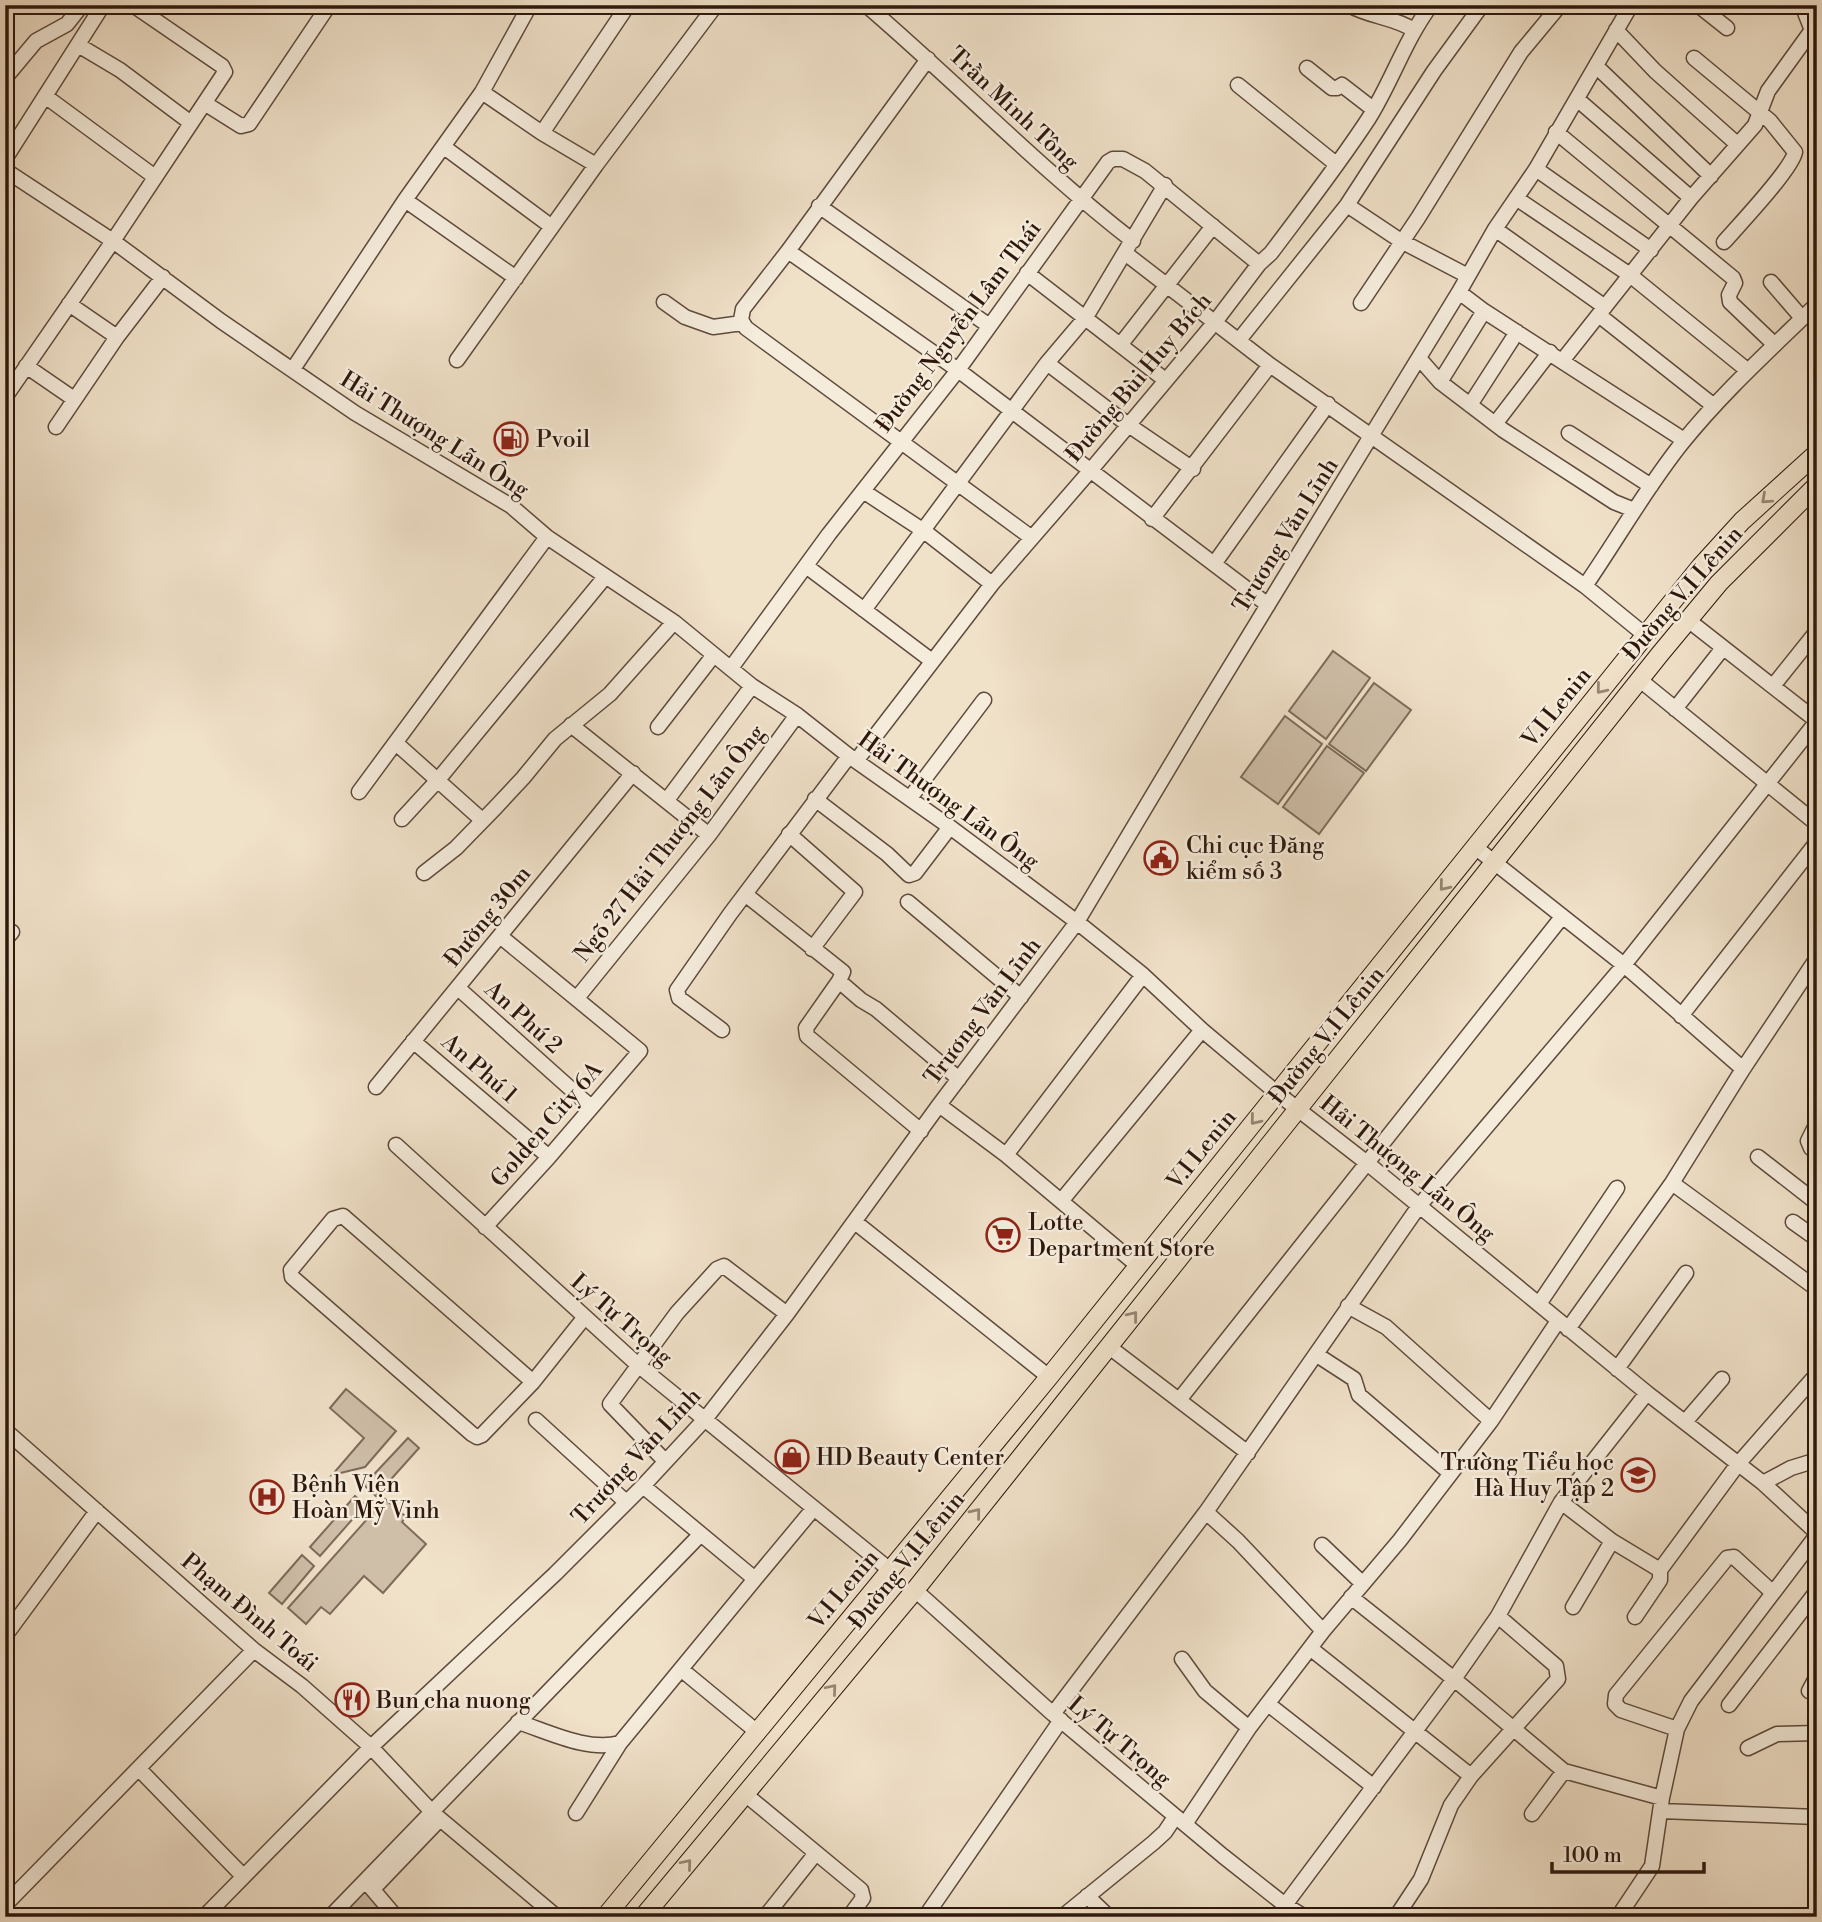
<svg xmlns="http://www.w3.org/2000/svg" width="1822" height="1922" viewBox="0 0 1822 1922" font-family="'Libre Bodoni',serif">
<rect width="100%" height="100%" fill="#f0e1c9"/>
<filter id="stains"><feTurbulence type="fractalNoise" baseFrequency=".00286" numOctaves="4"/><feColorMatrix values="0 0 0 0 .2 0 0 0 0 .09 0 0 0 0 .02 0 0 0 .5 -.17"/></filter>
<radialGradient id="worn" r=".72"><stop offset=".6" stop-color="#630" stop-opacity="0"/><stop offset="1" stop-color="#630" stop-opacity=".3"/></radialGradient>
<!-- green -->
<path fill="#cfbfa9" stroke="#7e6b5b" stroke-width="2" d="M1333,651L1370,678L1326,739L1289,711Z
M1374,683L1411,710L1366,771L1329,744Z
M1285,716L1322,744L1278,804L1241,777Z
M1327,746L1364,773L1319,834L1283,807Z
M346,1389L396,1431L365,1467L332,1475L364,1438L330,1408Z
M408,1438L419,1448L376,1496L364,1485Z
M355,1496L365,1505L320,1556L310,1547Z
M385,1499L406,1517L402,1522L426,1544L383,1593L364,1576L330,1614L321,1607L306,1624L288,1608Z
M302,1555L314,1566L282,1604L269,1593Z
M365,1880L396,1917H331Z"/>
<g fill="none" stroke-linecap="round" stroke-linejoin="round">
<defs>
<path id="minor" d="M866,5C956,82 1039,168 1133,241
M1349,5C1370,17 1394,17 1414,30
M1698,5L1727,28
M1802,5L1817,43
M1616,30L1655,71L1737,144
M78,45L120,70L191,123
M1694,58L1770,121L1795,152C1792,169 1738,226 1724,242
M928,59L788,251L743,309L741,320L746,328L1032,538
M1596,66L1711,176
M1307,68L1332,88H1337L1342,85L1373,109
M5,78L36,41L67,24L82,5
M1238,85L1336,164
M482,92L542,133L596,165
M45,96L155,177
M1577,99L1691,198
M206,104L241,126L249,124L329,5
M1556,132L1733,278L1735,283L1729,295L1730,302L1774,344
M542,133L628,5
M444,147L552,227
M5,159L103,5
M1536,169L1651,250
M5,170L113,241L221,321L355,413L511,506L547,537L674,622L752,686L797,715L849,756L950,827L1077,922L1143,975L1202,1030L1277,1093L1367,1163L1647,1393L1763,1483L1817,1533
M1516,198L1630,275L1747,370
M405,200L516,278
M1347,205L1401,241L1468,276
M819,206L988,325
M1495,229L1605,307
M788,251L958,370L1268,605
M1125,253L1270,365L1585,586L1645,635
M1027,273L1164,379
M1771,282L1802,318
M1459,292L1484,311L1684,440
M664,302L685,317L713,327L742,323
M1361,303L1418,218L1521,52L1560,5
M69,304L117,337
M1600,316L1714,406
M1239,340L1347,205L1434,71L1482,5
M1121,344L1213,226
M1419,358L1440,382L1503,430L1614,502L1634,510
M457,360L596,165L716,5
M1562,361L1691,198L1755,125L1768,91L1812,30
M1047,363L1127,424L1193,469
M26,366L74,399
M293,369L405,200L482,92L530,5
M1440,382L1484,311
M8,393L113,241L225,72L222,66L133,5
M1470,405L1517,332
M1495,424L1550,352
M56,427L117,337L163,277
M1569,433L1651,486
M863,491L924,531L992,584
M1152,519L1270,365
M1214,564L1328,404
M806,566L932,661
M1585,586C1618,538 1646,488 1682,443C1723,392 1771,349 1817,304
M864,610L1047,363L1086,317L1165,185
M1688,620L1817,721
M731,668L829,534L958,370L1108,162L1113,159H1123L1145,171L1259,264
M1640,680L1817,824
M1773,686L1817,631
M1675,709L1723,648
M571,725L709,835
M658,727L713,656
M397,744L482,820
M856,761L992,584L1090,471L1215,322L1259,264L1271,253C1304,209 1339,164 1369,118C1392,81 1405,40 1431,5
M359,792L547,537
M910,798L984,700
M815,799L887,854L909,875L915,873L950,827
M667,800L752,686
M402,819L437,781L605,577
M789,834L855,892L812,949
M1475,847L1624,965L1743,1069
M424,873L456,848L495,808L523,778L555,739L610,694L674,622
M745,894L843,972L839,981L806,1028L807,1036L921,1131
M908,902L1021,997
M5,940L12,932
M839,981L861,1000L876,1009L959,1079
M458,988L591,1107
M577,998L709,835L797,715
M1681,1016L1817,842
M722,1030L679,998L677,990L730,914L849,756
M413,1041L549,1157
M376,1087L633,773
M939,1105L1006,1155L1137,1265
M1817,1123L1808,1141L1811,1148L1817,1153
M396,1145L638,1365L890,1570
M1006,1155L1143,975
M1758,1157L1817,1203
M1672,1183L1817,1289
M1062,1200L1202,1030
M855,1222L1049,1377
M1793,1222L1817,1239
M485,1227L549,1157L640,1051L500,936
M1539,1304L1617,1188
M1348,1306L1386,1327L1491,1421
M1568,1329L1672,1183L1743,1069L1817,958
M1108,1346L1248,1453
M1317,1355L1354,1379L1359,1395L1450,1473
M1617,1369L1686,1273
M533,1382L343,1216L333,1219L291,1270L292,1277L472,1434L477,1437L482,1435L533,1382L584,1318
M1179,1400L1562,917
M536,1420L626,1502
M1685,1422L1722,1379
M5,1430L254,1650L302,1686L371,1747L433,1813L557,1917
M665,1461L610,1404L677,1313L717,1269L724,1266L787,1314
M1763,1483L1791,1468L1817,1460
M1561,1502L1612,1541L1660,1570L1738,1464L1817,1374
M1206,1512L1238,1541L1323,1631
M1322,1545L1362,1583
M755,1579L814,1508
M915,1590L1053,1714L1223,1856L1285,1905L1305,1917
M1351,1597L1454,1679L1564,1771L1662,1798
M1573,1607L1612,1541
M1635,1617L1660,1580V1570
M5,1636L97,1511
M1310,1648L1471,1776
M1182,1659L1205,1691L1249,1728
M682,1670L756,1731
M1809,1691L1817,1676
M1268,1704L1374,1787
M1729,1705L1817,1591
M1053,1714L1206,1512L1419,1206L1624,965L1817,721
M518,1722C549,1732 588,1752 620,1743
M1677,1729L1621,1710L1615,1704L1616,1695L1727,1558L1734,1557L1772,1592
M1748,1748L1777,1734L1817,1733
M139,1769L243,1876
M745,1794L861,1890L863,1898L849,1917
M1661,1811L1817,1817
M576,1813L620,1743L755,1579L643,1486
M1532,1814L1564,1771
M1185,1824L1249,1728L1323,1631L1400,1540L1491,1421L1558,1321
M368,1884L396,1917
M373,1889L440,1819
M1087,1896L1109,1917
M5,1905L254,1650
M1285,1905L1454,1679L1498,1616L1561,1502L1647,1393
M204,1917L371,1747L555,1574L643,1486L706,1418L787,1314L939,1105L1077,922L1200,716L1459,292L1495,229L1536,169L1631,5
M330,1917L700,1535
M765,1917L816,1853
M925,1917L1061,1720
M1062,1917L1153,1843L1165,1832L1175,1817
M1396,1917L1421,1879L1451,1805L1471,1776L1558,1679L1556,1666L1498,1616
M1618,1917L1652,1866L1662,1798L1677,1729L1691,1701L1817,1535"/>
<path id="major" d="M605,1917L1049,1377L1701,566L1742,521L1817,453
M643,1917L915,1590L1660,654L1719,583L1817,485"/>
</defs>
<!-- minor casing -->
<use href="#minor" stroke="#5e4a3c" stroke-width="17"/>
<!-- major casing -->
<use href="#major" stroke="#2d170d" stroke-width="20"/>
<!-- minor -->
<use href="#minor" stroke="#f5ecdc" stroke-width="14"/>
<!-- major -->
<use href="#major" stroke="#f0e1c9" stroke-width="18"/>
</g>
<!-- one-way arrows -->
<defs><path id="oneway-chevron" d="M-2-3.5L2.5 0L-2 3.5" fill="none" stroke-width="1.6" stroke-linecap="round" stroke-linejoin="round" transform="scale(1.75)"/></defs>
<g stroke="#988674">
<use href="#oneway-chevron" transform="translate(1766 499) rotate(138)"/>
<use href="#oneway-chevron" transform="translate(1601 689) rotate(129)"/>
<use href="#oneway-chevron" transform="translate(1444 886) rotate(129)"/>
<use href="#oneway-chevron" transform="translate(1255 1120) rotate(129)"/>
<use href="#oneway-chevron" transform="translate(1133 1316) rotate(-51)"/>
<use href="#oneway-chevron" transform="translate(976 1513) rotate(-51)"/>
<use href="#oneway-chevron" transform="translate(832 1689) rotate(-50)"/>
<use href="#oneway-chevron" transform="translate(687 1864) rotate(-50)"/>
</g>
<!-- icons -->
<defs>
<symbol id="fuel-ring" viewBox="-11 -11 22 22"><circle r="9.5" fill="#f5ecdc" stroke="#8f2418" stroke-width="1.5"/><path d="M-5.5-6h7V0h2V4h1.3V-2.5L3-4.5l.8-.8L6-3V5H2.5V1h-1V6h-7ZM-4.2-4.7v3.2H.2V-4.7Z" fill="#8f2418"/></symbol>
<symbol id="civic-ring" viewBox="-11 -11 22 22"><circle r="9.5" fill="#f5ecdc" stroke="#8f2418" stroke-width="1.5"/><path d="M-.6-6.5H3V-4.5H.6V-3L4-1V1h2V6H-6V1h2V-1L-.6-3ZM-1.2 2.5V6h2.4V2.5Z" fill="#8f2418"/></symbol>
<symbol id="supermarket-ring" viewBox="-11 -11 22 22"><circle r="9.5" fill="#f5ecdc" stroke="#8f2418" stroke-width="1.5"/><path d="M-6-5.5h2.5l.6 2H6L4.5 2H-2.5L-4.4-4H-6ZM-1.5 3.2a1.3 1.3 0 1 0 .1 0ZM3 3.2a1.3 1.3 0 1 0 .1 0Z" fill="#8f2418"/></symbol>
<symbol id="shop-ring" viewBox="-11 -11 22 22"><circle r="9.5" fill="#f5ecdc" stroke="#8f2418" stroke-width="1.5"/><path d="M-5-2.5h2.3a2.7 3.5 0 0 1 5.4 0H5L5.5 6h-11ZM-1.5-2.5h3a1.5 2.3 0 0 0-3 0Z" fill="#8f2418"/></symbol>
<symbol id="school-ring" viewBox="-11 -11 22 22"><circle r="9.5" fill="#f5ecdc" stroke="#8f2418" stroke-width="1.5"/><path d="M0-5L7-2L0 1L-7-2ZM-4 1L0 2.5L4 1V4Q0 6-4 4Z" fill="#8f2418"/></symbol>
<symbol id="hospital-ring" viewBox="-11 -11 22 22"><circle r="9.5" fill="#f5ecdc" stroke="#8f2418" stroke-width="1.5"/><path d="M-5-5h3v3.5h4V-5h3V5h-3V1.5h-4V5h-3Z" fill="#8f2418"/></symbol>
<symbol id="restaurant-ring" viewBox="-11 -11 22 22"><circle r="9.5" fill="#f5ecdc" stroke="#8f2418" stroke-width="1.5"/><path d="M-5-6h1v4h1v-4h1v4h1v-4h1v5L-1.5 .5V6h-2V.5L-5-1ZM5-6V6H3V1.5H1.5Q1.5-4 5-6Z" fill="#8f2418"/></symbol>
</defs>
<g fill-rule="evenodd">
<use href="#fuel-ring" x="492" y="420" width="38" height="38"/>
<use href="#civic-ring" x="1142" y="839" width="38" height="38"/>
<use href="#supermarket-ring" x="984" y="1216" width="38" height="38"/>
<use href="#shop-ring" x="773" y="1438" width="38" height="38"/>
<use href="#school-ring" x="1619" y="1456" width="38" height="38"/>
<use href="#hospital-ring" x="248" y="1478" width="38" height="38"/>
<use href="#restaurant-ring" x="333" y="1681" width="38" height="38"/>
</g>
<g text-anchor="middle" stroke-width="5" stroke-linejoin="round" paint-order="stroke">
<!-- street labels -->
<g font-size="23" fill="#2d170d" stroke="#f5ecdc">
<text transform="translate(1014 108) rotate(43)" y="8">Trần Minh Tông</text>
<text transform="translate(958 326) rotate(-53)" y="8">Đường Nguyễn Lâm Thái</text>
<text transform="translate(1138 377) rotate(-50)" y="8">Đường Bùi Huy Bích</text>
<text transform="translate(435 434) rotate(32)" y="8">Hải Thượng Lãn Ông</text>
<text transform="translate(1285 535) rotate(-58)" y="8">Trương Văn Lĩnh</text>
<text transform="translate(1682 593) rotate(-49)" y="8">Đường V.I Lênin</text>
<text transform="translate(1556 707) rotate(-51)" y="8">V.I Lenin</text>
<text transform="translate(949 800) rotate(36)" y="8">Hải Thượng Lãn Ông</text>
<text transform="translate(669 843) rotate(-52)" y="8">Ngõ 27 Hải Thượng Lãn Ông</text>
<text transform="translate(487 916) rotate(-51)" y="8">Đường 30m</text>
<text transform="translate(982 1011) rotate(-53)" y="8">Trương Văn Lĩnh</text>
<text transform="translate(524 1017) rotate(42)" y="8">An Phú 2</text>
<text transform="translate(1326 1035) rotate(-51)" y="8">Đường V.I Lênin</text>
<text transform="translate(480 1068) rotate(41)" y="8">An Phú 1</text>
<text transform="translate(546 1124) rotate(-49)" y="8">Golden City 6A</text>
<text transform="translate(1201 1149) rotate(-51)" y="8">V.I Lenin</text>
<text transform="translate(1408 1168) rotate(39)" y="8">Hải Thượng Lãn Ông</text>
<text transform="translate(622 1319) rotate(41)" y="8">Lý Tự Trọng</text>
<text transform="translate(636 1456) rotate(-47)" y="8">Trương Văn Lĩnh</text>
<text transform="translate(906 1560) rotate(-51)" y="8">Đường V.I Lênin</text>
<text transform="translate(843 1589) rotate(-50)" y="8">V.I Lenin</text>
<text transform="translate(250 1612) rotate(40)" y="8">Phạm Đình Toái</text>
<text transform="translate(1120 1741) rotate(40)" y="8">Lý Tự Trọng</text>
</g>
<!-- poi labels -->
<g font-size="23" fill="#2d170d" stroke="#f5ecdc" text-anchor="start">
<text x="536" y="447">Pvoil</text>
<text x="1186" y="853">Chi cục Đăng<tspan x="1186" dy="26">kiểm số 3</tspan></text>
<text x="1028" y="1230">Lotte<tspan x="1028" dy="26">Department Store</tspan></text>
<text x="816" y="1465">HD Beauty Center</text>
<text x="1614" y="1470" text-anchor="end">Trường Tiểu học<tspan x="1614" dy="26">Hà Huy Tập 2</tspan></text>
<text x="292" y="1492">Bệnh Viện<tspan x="292" dy="26">Hoàn Mỹ Vinh</tspan></text>
<text x="376" y="1708">Bun cha nuong</text>
</g>
</g>
<!-- margin -->
<rect width="1822" height="1922" fill="none" stroke="#f0e1c9" stroke-width="28"/>
<rect x="7" y="7" width="1808" height="1908" fill="none" stroke="#2d170d" stroke-width="3.5"/>
<rect x="14" y="14" width="1794" height="1894" fill="none" stroke="#2d170d" stroke-width="2"/>
<!-- scale -->
<path d="M1552 1862v10h152v-10" fill="none" stroke="#2d170d" stroke-width="3.5"/>
<text x="1563" y="1862" font-size="21" fill="#2d170d" stroke="#f5ecdc" stroke-width="5" paint-order="stroke">100 m</text>
<rect width="100%" height="100%" filter="url(#stains)"/>
<rect width="100%" height="100%" fill="url(#worn)"/>
</svg>
